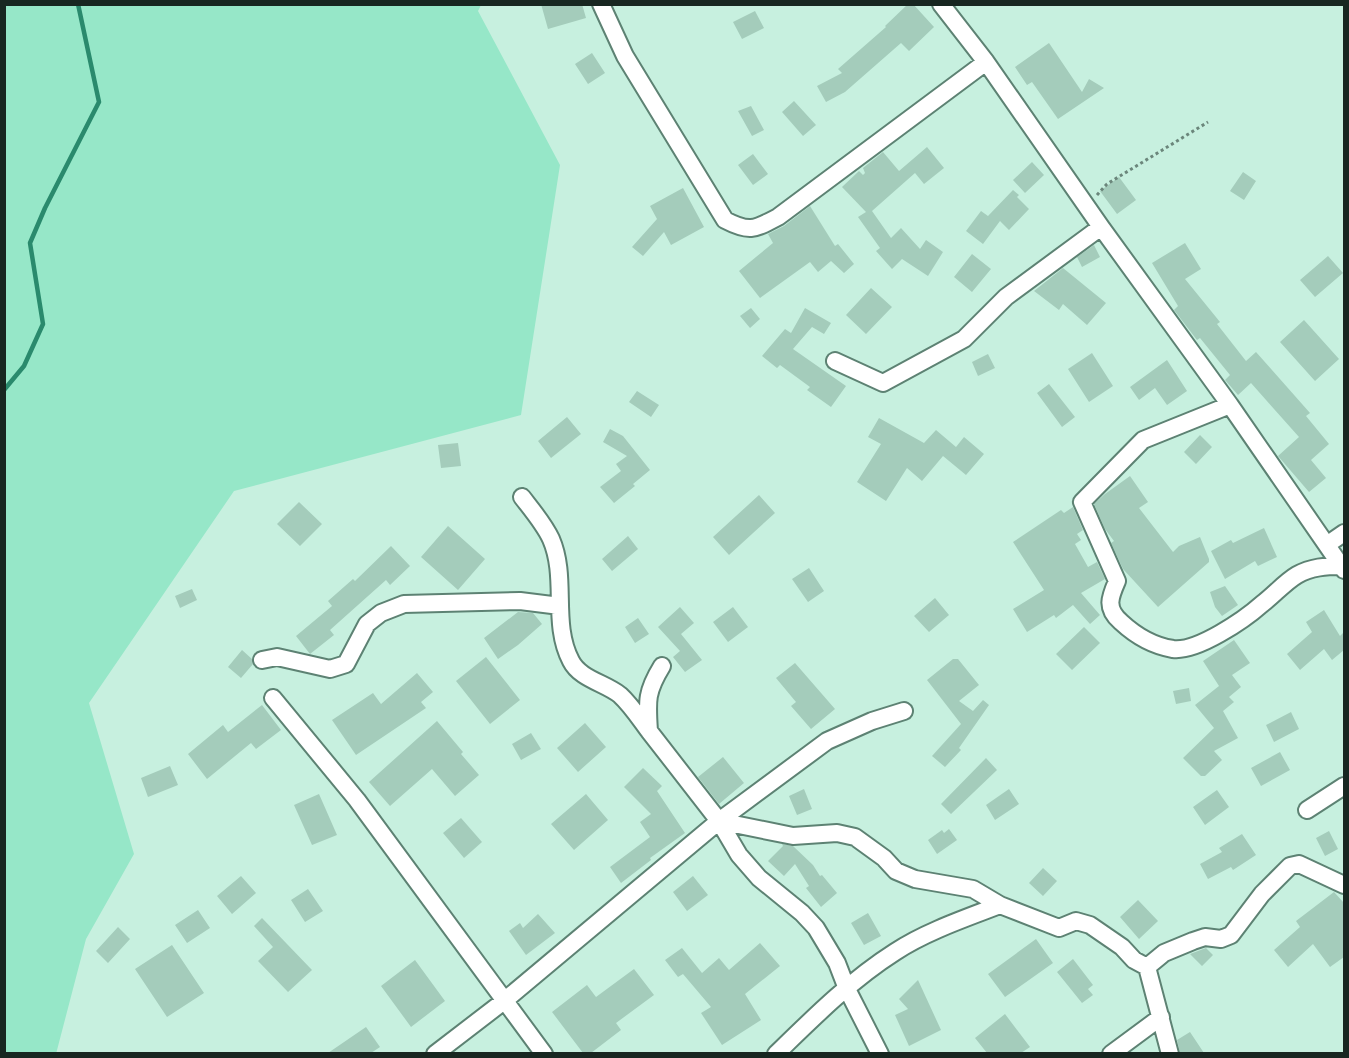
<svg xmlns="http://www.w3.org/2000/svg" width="1349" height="1058" viewBox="0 0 1349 1058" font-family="'Sofia Sans Condensed',sans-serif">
<rect width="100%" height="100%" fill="#c7f0df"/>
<!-- green -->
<path fill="#96e7c8" d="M5,4L481,5L478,11L560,165L521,415L234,491L89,703L134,854L86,939L56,1054L5,1053Z"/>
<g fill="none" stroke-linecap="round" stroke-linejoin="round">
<!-- stream -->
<path stroke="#2a8a6d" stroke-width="4.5" d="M4,390L24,366L43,324L30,243L45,208L99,102L78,4"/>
</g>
<!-- building -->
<path fill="#a4ccbb" d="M541,4H582L586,18L548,29Z
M908,4H913L934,27L909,51L901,43L845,92L826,102L817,86L842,73L838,69L886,27L885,26Z
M755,11L764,28L742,39L733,22Z
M1049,43L1082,92L1089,79L1104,88L1058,119L1032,82L1027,85L1015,67Z
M592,53L605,73L588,84L575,64Z
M794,101L816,125L803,136L782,112Z
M751,106L764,130L752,136L738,111Z
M927,147L944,168L924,184L915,173L872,211L891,238L901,228L920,249L926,240L943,252L928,276L902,259L892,269L876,251L880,248L858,217L866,212L842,187L859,171L863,175L865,173L863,168L883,152L899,171Z
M753,154L768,174L753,185L738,165Z
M1032,162L1044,175L1025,193L1013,180Z
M1243,172L1256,181L1244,200L1230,191Z
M1119,177L1136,200L1117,214L1100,191Z
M683,188L704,227L671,245L664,232L643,256L632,247L657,219L650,206Z
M1013,190L1019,195L1017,197L1029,209L1009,230L1000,221L983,244L966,231L981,211L988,216Z
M810,206L835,246L838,244L854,264L844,273L831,261L818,272L810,262L760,298L739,271L773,243L768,234L784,226Z
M1185,243L1201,269L1185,279L1220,322L1217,324L1246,361L1256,352L1310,413L1306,416L1329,444L1311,460L1326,478L1309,492L1278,456L1299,437L1251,383L1238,395L1225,380L1230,375L1200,338L1197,340L1174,310L1178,306L1152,263Z
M1094,245L1100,257L1082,267L1077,257Z
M972,254L991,269L972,292L954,277Z
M1328,256L1343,273L1315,297L1300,280Z
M1063,268L1106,303L1087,325L1063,304L1059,310L1034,291Z
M871,288L892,307L866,334L846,315Z
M751,308L760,319L750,328L740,316Z
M805,308L831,323L824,334L812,327L793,349L846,386L831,407L807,390L810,387L780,365L777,368L762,356L785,329L791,333Z
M1304,320L1339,359L1315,381L1280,342Z
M1092,353L1113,386L1089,402L1068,369Z
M988,354L995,368L978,376L972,362Z
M1167,360L1187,391L1167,405L1155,388L1139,400L1130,387Z
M1049,384L1075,417L1062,427L1037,393Z
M637,391L659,405L651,417L629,402Z
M567,417L581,434L551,458L538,441Z
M879,418L924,443L936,430L956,447L964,437L984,454L966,475L943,456L922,481L907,468L886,501L857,482L881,444L868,437Z
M610,429L623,436L650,470L633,484L635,486L614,503L600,487L621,471L616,464L627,456L603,442Z
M1200,435L1212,447L1196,464L1184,452Z
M458,443L461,466L441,468L438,445Z
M1130,476L1148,502L1139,508L1173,552L1179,546L1200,537L1209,559V562L1158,607L1123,569L1111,543L1114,541L1105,529L1094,504L1105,494Z
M759,495L775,513L729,555L713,537Z
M299,502L322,524L300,546L277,524Z
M1073,507L1083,530L1077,534L1081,540L1075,544L1088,567L1097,562L1105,579L1081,593L1100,615L1090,624L1073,605L1056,618L1054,615L1027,632L1013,609L1044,590L1013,542L1061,510L1064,513Z
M448,526L485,559L458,590L421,557Z
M1264,528L1277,557L1258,566L1255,561L1225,579L1211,551L1231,540L1233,543Z
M628,536L638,549L612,571L602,559Z
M391,546L410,566L390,585L386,580L330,630L334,635L310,654L296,636L332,606L328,601L353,579L355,581Z
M809,568L824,591L808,602L792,579Z
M1225,586L1238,605L1222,616L1215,607L1210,592Z
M192,589L197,600L180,608L175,596Z
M935,598L949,615L929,632L914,616Z
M680,607L694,623L681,634L702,660L685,672L673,657L680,651L658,627Z
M733,607L748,627L728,642L713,622Z
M1324,610L1340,636L1344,632V650L1332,660L1324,649L1300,670L1287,654L1312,632L1306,622Z
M518,612L533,613L542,624L518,645L498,659L484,638Z
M638,618L649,634L635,643L625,627Z
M1084,627L1100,643L1072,670L1056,654Z
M1234,640L1250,663L1232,675L1241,687L1229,697L1234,702L1223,711L1238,738L1214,751L1222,760L1205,776H1201L1183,758L1214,728L1195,705L1219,686L1203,661Z
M242,650L252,659L253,664L241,678L228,667Z
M486,657L520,700L490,724L456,681Z
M953,659H958L979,685L959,701L973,711L983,700L989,705L959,748L961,750L945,767L932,756L961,724L927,680Z
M795,663L835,709L811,729L791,706L796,702L776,678Z
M417,673L433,692L421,702L426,708L356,755L332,720L373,693L381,704Z
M1189,688L1191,701L1176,704L1173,691Z
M262,705L281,730L256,749L251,743L207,779L188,754L223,725L228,732Z
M1291,712L1299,729L1274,742L1266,725Z
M437,721L463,752L461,754L479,775L455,796L432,769L390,806L369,782Z
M585,723L606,747L578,772L557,748Z
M531,733L541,749L521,760L512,744Z
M1280,752L1290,770L1261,786L1251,768Z
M723,757L744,783L719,804L698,777Z
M986,758L997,770L951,814L941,804Z
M170,766L178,785L148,797L141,778Z
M643,768L662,786L657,791L685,833L650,858L651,860L621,883L610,867L650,837L640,822L651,814L624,787Z
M804,789L812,809L797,815L789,796Z
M1009,789L1019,804L995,820L986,805Z
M1217,790L1229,807L1205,825L1193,807Z
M319,794L337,835L312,845L294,805Z
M586,794L608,820L574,850L551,824Z
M461,818L482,842L464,858L443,833Z
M949,829L957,840L937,854L928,840L942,830L944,833Z
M1329,831L1338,849L1325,856L1316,838Z
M1242,834L1256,855L1233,870L1231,867L1208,879L1200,864L1222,852L1219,848Z
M782,844L793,846L813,865L820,876L822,875L837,893L821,907L806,888L809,886L795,864L784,876L768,861L783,846Z
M1043,868L1057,881L1043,896L1029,883Z
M241,876L256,893L232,914L217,896Z
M693,876L708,895L687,911L673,892Z
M308,889L323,911L305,922L291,900Z
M1334,892L1344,903V957L1330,967L1313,944L1288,967L1274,950L1300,927L1296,921Z
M1138,900L1158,921L1139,939L1120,917Z
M198,910L210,928L187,943L175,925Z
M868,913L881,936L864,945L851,923Z
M538,914L555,933L526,955L509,931L520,923L523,928Z
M262,918L312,970L288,992L258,961L273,947L254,926Z
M118,927L130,939L108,963L96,951Z
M1036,939L1053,963L1005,997L988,974Z
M760,943L780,966L745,994L761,1020L722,1045L701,1013L711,1007L683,974L678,977L665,960L682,948L702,973L719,958L729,970Z
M172,945L204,993L167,1017L135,969Z
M1206,948L1213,955L1202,966L1190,954Z
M1073,959L1093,985L1088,989L1093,995L1082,1003L1057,972Z
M415,960L445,1001L411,1027L381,986Z
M634,969L654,995L616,1023L621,1030L591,1053H583L552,1012L587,985L596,997Z
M918,980L941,1030L909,1046L895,1015L908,1009L899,999Z
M1005,1014L1030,1047L1021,1053H987L975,1038Z
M366,1027L380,1047L371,1053H328Z
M1190,1032L1204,1053H1180L1177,1040Z"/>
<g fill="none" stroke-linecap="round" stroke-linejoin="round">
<defs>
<path id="street" d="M601,4L625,56L725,220C750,233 755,229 778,217L986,62
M941,4L986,62L1101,227L1230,405L1344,570
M835,361L883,383L964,339L1006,297L1101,227
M1230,405L1143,440L1082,502L1117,581C1110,597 1105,608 1121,622C1135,635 1154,646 1173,649C1197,652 1244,620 1262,604C1274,595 1285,582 1297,575C1311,567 1326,566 1342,566
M522,497C532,510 544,524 551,539C568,578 551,623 571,661C580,679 605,683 620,695C631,705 640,719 649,731C647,701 646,692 662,666
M1328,544L1344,533
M262,660L277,657L330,669L346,664L367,624L381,613L404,604L520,601L560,606
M273,698L357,800L544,1054
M649,731L719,821L739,855L759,878L802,913L816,928L837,963L847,989L880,1054
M1307,810L1344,786
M719,821L793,836L837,833L855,837L884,858L896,871L915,879L973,889L1000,905L1059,928L1076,921L1090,925L1122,947L1134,960L1147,967L1164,953L1193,941L1205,937L1221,939L1231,935L1262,894L1290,866L1299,864L1344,885
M1147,967L1170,1054
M435,1054L504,1001L719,821L827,741L872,721L904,711
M776,1054C813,1018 851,980 895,952C925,932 966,918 1000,905
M1111,1054L1161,1017"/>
</defs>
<!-- street casing -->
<use href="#street" stroke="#5d8273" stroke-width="20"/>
<!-- path -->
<path stroke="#6b867b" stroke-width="3" stroke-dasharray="3 3" stroke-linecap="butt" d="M1097,195L1107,184L1208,122"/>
<!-- street -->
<use href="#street" stroke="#fff" stroke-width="16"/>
</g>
<!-- border -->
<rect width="1349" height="1058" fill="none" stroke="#182721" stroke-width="12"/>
</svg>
